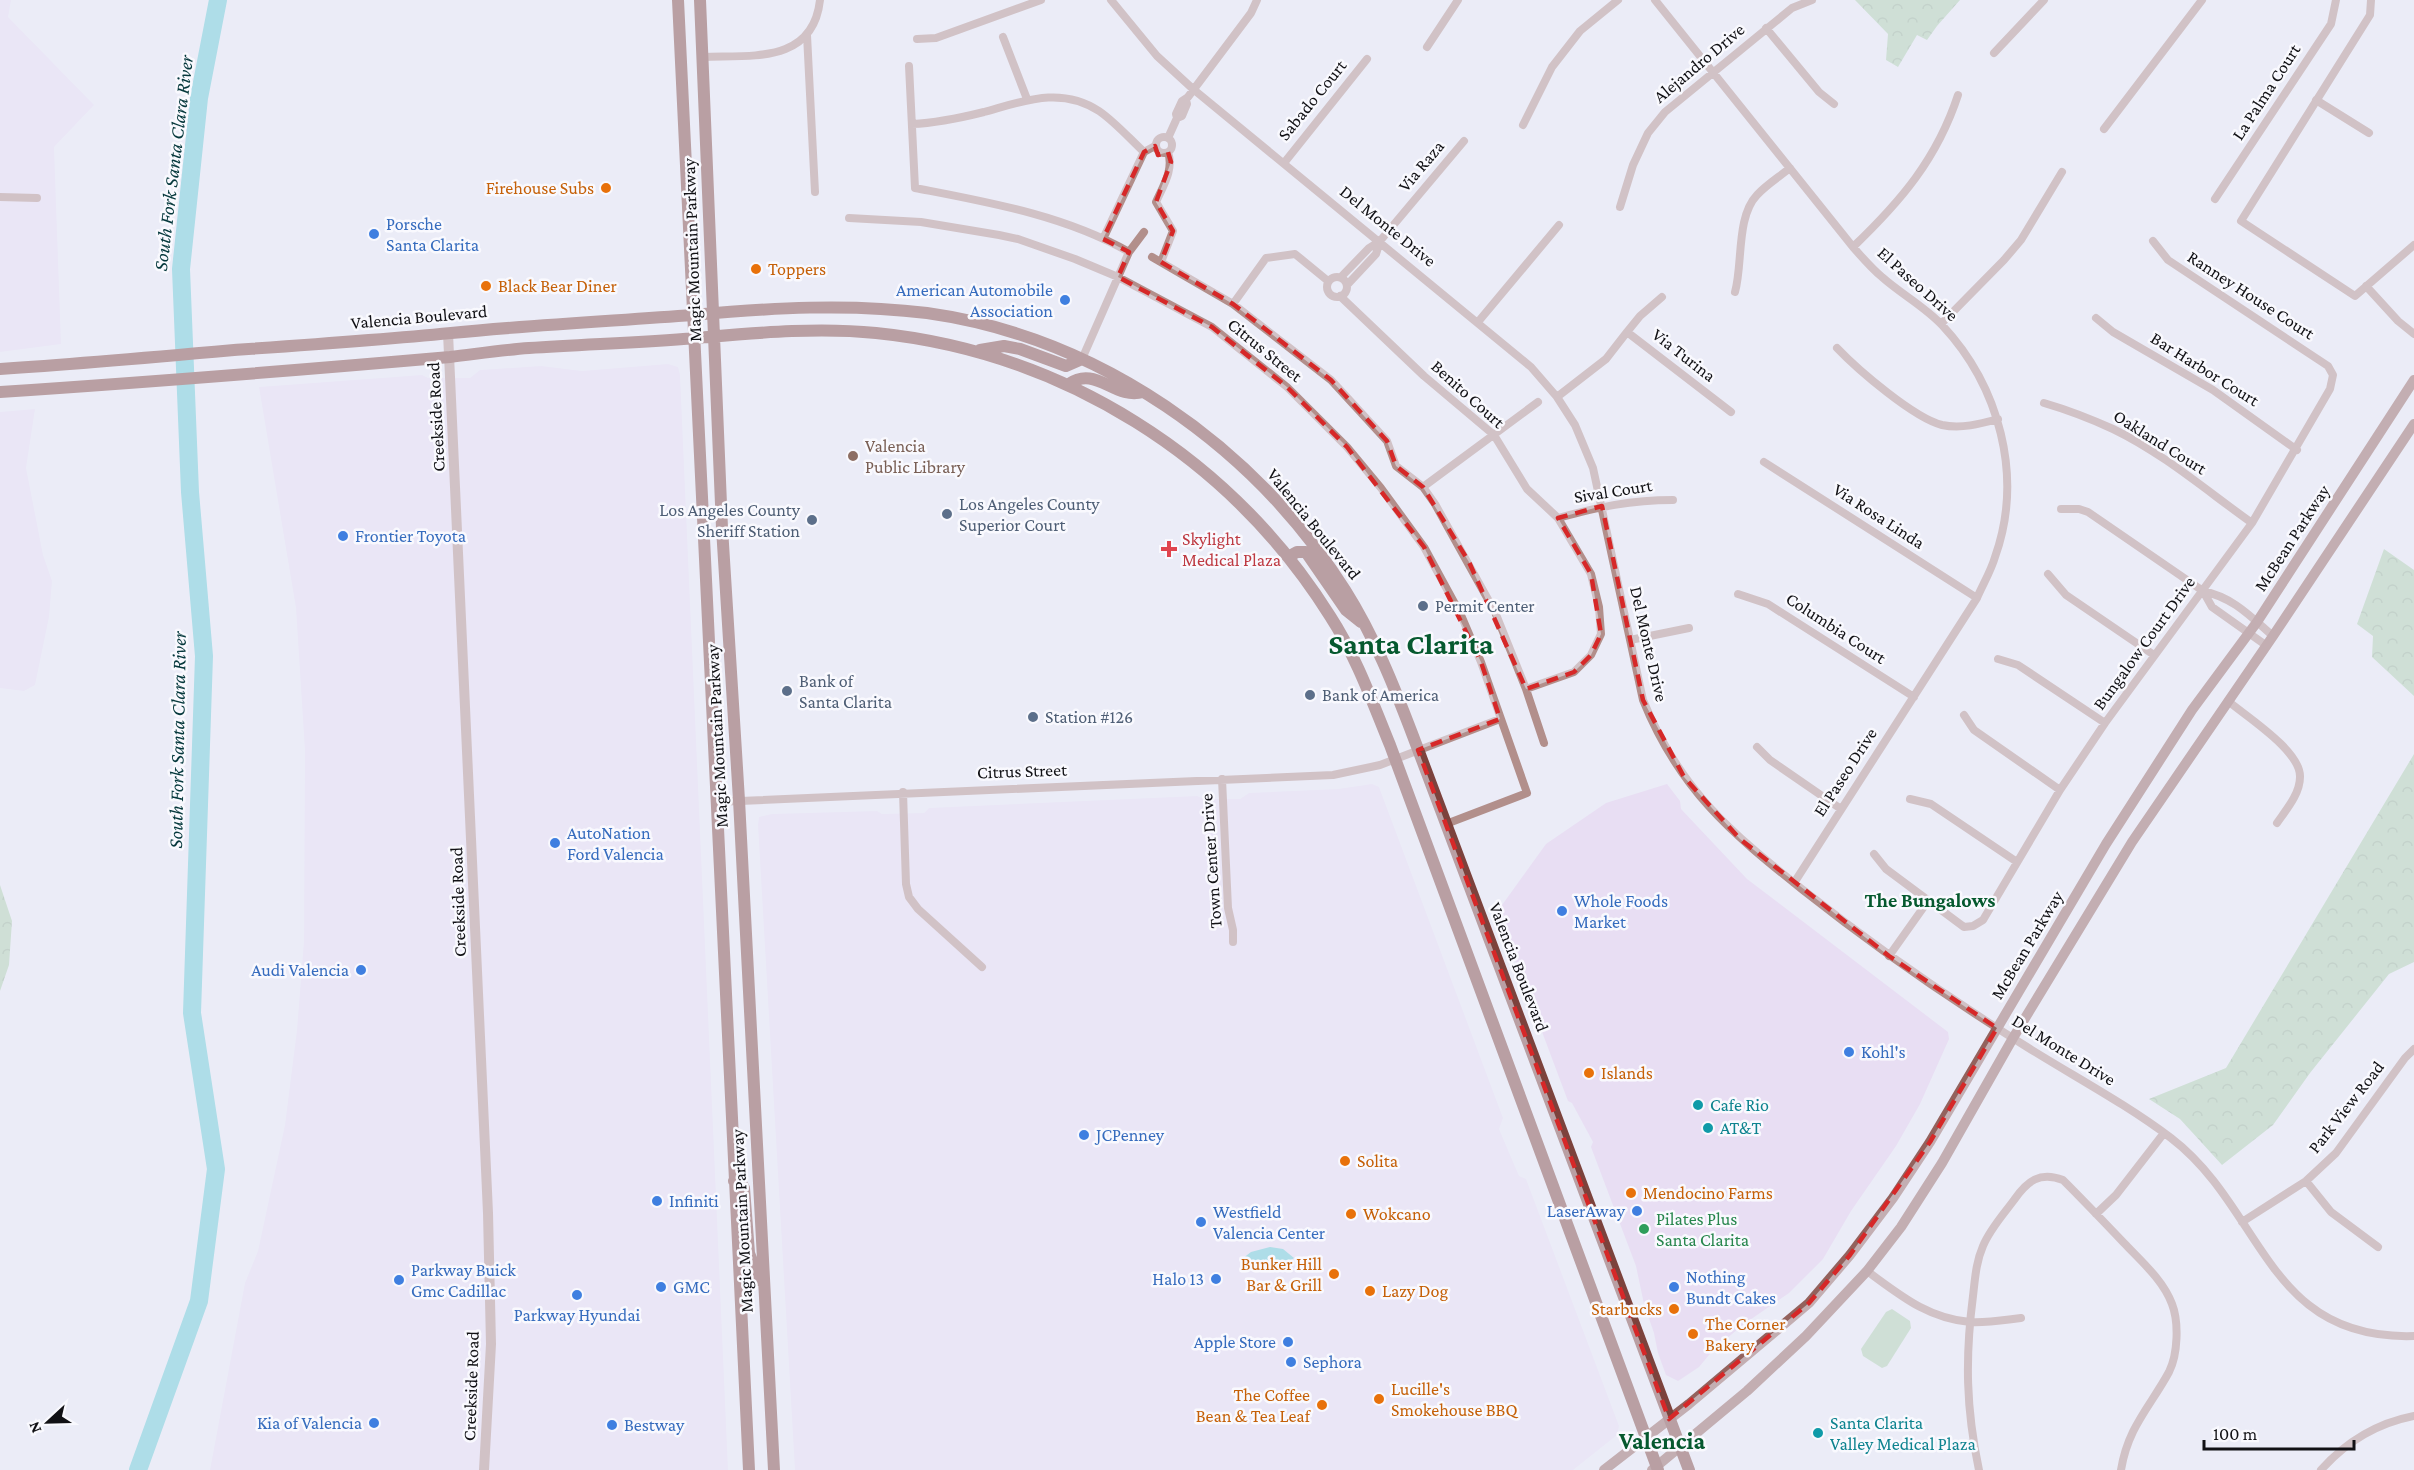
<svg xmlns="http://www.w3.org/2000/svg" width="2414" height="1470" viewBox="0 0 2414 1470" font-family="'Crimson Pro',serif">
<defs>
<pattern id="park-crowns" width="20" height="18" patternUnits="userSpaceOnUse" patternTransform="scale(1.5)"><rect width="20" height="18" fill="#adcfae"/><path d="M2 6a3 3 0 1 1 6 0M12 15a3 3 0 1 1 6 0" fill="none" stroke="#94b195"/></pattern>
</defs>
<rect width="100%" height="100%" fill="#ebecf7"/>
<!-- commercial -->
<path fill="#e8def3" d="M0,0H11L8,17L94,105L54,147L61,344L0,352Z
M668,364L678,367L680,375L728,1470H210L245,1283L258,1251L285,1125L297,1030L304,941L305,751L296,608L259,387L422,375L428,378H470L480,370L541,366L582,371Z
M35,409L26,468L43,555L52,581L49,617L35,685L24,691L0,688V412Z
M1372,784L1379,787L1503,1118L1499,1129L1519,1176L1526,1179L1619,1426L1617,1435L1573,1470H795L758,825L759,817L772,814L877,811L882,814L924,813L929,808L1197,796L1204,799H1240L1249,793L1338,789Z
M1667,784L1680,801L1681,809L1747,879L1948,1032L1949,1039L1920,1104L1896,1146L1851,1211L1823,1259L1789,1293L1744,1324L1714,1349L1699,1367L1678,1381L1666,1375L1658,1353L1654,1333L1644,1304L1636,1266L1591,1147L1593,1142L1572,1103L1568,1101L1497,912L1546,844L1606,803Z"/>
<!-- park -->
<path fill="url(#park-crowns)" d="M1855,0H1960L1937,26L1927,40L1917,35L1898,67L1886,60L1888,34Z
M2384,549L2414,570V696L2372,657L2373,636L2357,624Z
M2414,754V962L2389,974L2310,1073L2273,1125L2222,1165L2180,1119L2149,1099L2226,1068Z
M0,885L12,921L9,965L0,991Z"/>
<!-- pitch -->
<path fill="#adcfae" d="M1892,1309L1910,1321L1911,1328L1887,1366L1882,1368L1863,1356L1861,1349L1886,1312Z"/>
<!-- water -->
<path fill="#64cad4" d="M1270,1247L1283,1249L1294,1258C1277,1272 1261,1268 1242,1259L1251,1252Z"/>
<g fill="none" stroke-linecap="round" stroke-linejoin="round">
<!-- river -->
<path stroke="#64cad4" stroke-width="18" d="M138,1470L199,1301L216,1169L192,1013L204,656L190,492L181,269L199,98L218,0"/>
<!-- minor -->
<path stroke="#b28f8b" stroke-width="8" d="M1111,0L1157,56L1193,89L1531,367L1557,397L1575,425L1593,468L1643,700C1679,789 1730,832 1803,890C1875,947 1950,999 2027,1047C2075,1077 2126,1104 2171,1138C2264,1209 2266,1341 2414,1336
M1655,0L1853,247C1862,257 1871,268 1882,277C1901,294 1924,306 1942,325C1999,386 2024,476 1995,557C1991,571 1983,584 1977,598L1794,883
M2371,0L2370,15L2241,221L2355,296L2414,245
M1766,28L1819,92L1834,104
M807,35L815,192
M1003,37L1027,99
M917,39L936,38L1041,0
M1427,47L1458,0
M1994,53L2044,0
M703,57C751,55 813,64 820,0
M909,66L915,188C987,202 1064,215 1129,252
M2316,100L2369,133
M1177,118L1182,116L1187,104L1186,100
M912,124C936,123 960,118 984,112C1024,101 1061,86 1099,111C1115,122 1130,139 1144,152
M1523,125L1552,67L1580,31L1618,0
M2104,129L2202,0
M1156 145a8 8 0 1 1 16 0a8 8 0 1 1-16 0Z
M1168,138L1177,118L1176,114L1182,101L1188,97L1251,13L1257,0
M1284,163L1367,59
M0,197L37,198
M2215,199L2331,24L2336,0
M1620,207L1633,165L1648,133L1665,112L1792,8L1812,0
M849,218L921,222L999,235L1018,239L1075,259L1118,277L1212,327L1287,387L1347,447L1381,488L1424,547L1461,615L1481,662L1527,793L1446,824
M1103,239L1144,152L1155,146
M1853,247C1901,201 1937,159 1958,95
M1152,257L1233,304L1331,380L1387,441L1396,466L1423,487L1435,504L1495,612L1526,689L1544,743
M1161,262L1173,231L1156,202C1163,186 1174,170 1168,152
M1327 287a10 10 0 1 1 20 0a10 10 0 1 1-20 0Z
M1341,277L1369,248L1380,241L1464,141
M1347,285L1376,254L1380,241
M2366,286L2398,321L2414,334
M1735,292C1743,264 1736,217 1757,195C1766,185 1779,177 1790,168
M1340,296L1424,376L1494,435L1527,489L1558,518L1591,574L1599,607L1601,634L1591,655L1574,672L1526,689
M1662,297L1640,316L1627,332L1731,412
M1233,304L1266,258L1295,254L1328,281
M2096,318L2113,332L2213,390L2297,450
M1478,322L1559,225
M1941,324L2004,260L2021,240L2062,172
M1837,348C1858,370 1914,418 1942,425C1961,429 1980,424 1998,419
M1082,359L1129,252L1144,232
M1557,397L1606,359L1627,332
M2044,403C2068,410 2091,419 2113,429C2163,453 2207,491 2252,523
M1764,462L1977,598
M1423,487L1538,402
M2061,509H2079L2088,512L2203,591C2234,598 2250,616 2273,636
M1558,518C1599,507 1630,500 1673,500
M2048,574L2066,595L2154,655
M2203,591L2212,607L2267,646
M1738,594L1768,604L1914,697
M1630,640L1689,628
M1998,659L2018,665L2105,723
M2228,701C2247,717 2301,751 2300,777C2300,794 2286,810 2277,823
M1964,715L1974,730L2060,790
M1757,747L1770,760L1841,809
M1222,779L1228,908L1233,930V942
M903,792L906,884L909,897L918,909L982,967
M1910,799L1931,804L2017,862
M716,802L1333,775L1380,765L1500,719
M1874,854L1886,869L1964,927L1973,926L1983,920L2060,790L2105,723L2252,523L2330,389L2333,375L2328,366L2168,260L2153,241
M1889,956L1928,901
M2306,1181L2331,1212L2378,1247
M2096,1214L2116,1195L2164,1133
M2242,1222L2306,1181L2336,1153L2405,1058L2414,1049
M1867,1271C1900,1295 1927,1318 1970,1322C1986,1323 2004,1320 2021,1318
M1979,1470C1966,1409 1965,1358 1973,1296C1975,1279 1976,1262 1983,1246C1990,1229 2003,1215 2014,1200C2027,1181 2040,1171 2063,1180C2084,1201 2104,1222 2124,1243C2141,1261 2163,1280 2172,1304C2179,1322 2178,1354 2169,1372C2150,1407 2128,1427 2121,1470
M2321,1470C2346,1442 2378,1423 2414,1416"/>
<!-- tertiary -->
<path stroke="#b28f8b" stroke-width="10" d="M448,333L488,1213L491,1344L484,1470"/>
<!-- secondary -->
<path stroke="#93625d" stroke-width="10" d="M1604,1470L1689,1404L1809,1303L1850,1255L1893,1198L1930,1142L2106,844L2192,710L2257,622L2414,380
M1652,1470L1747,1391L1806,1336L1867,1271L1901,1227L1942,1163L2013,1038L2132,842L2273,636L2414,424"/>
<!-- primary -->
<path stroke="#7c423c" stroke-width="12" d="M678,0L749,1470
M700,0L722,528L739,800L774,1470
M980,350L1004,346L1020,349L1066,366L1082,359
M0,369C78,364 156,357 234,350C306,345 379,340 451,333C532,325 612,321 693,315C771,308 848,303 927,313C1098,337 1253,445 1345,590C1374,636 1394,686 1413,736L1689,1470
M1069,384C1096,365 1114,400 1143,392
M0,392C150,382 300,370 450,357C476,354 502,350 529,348C584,344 639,343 695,338C755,333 816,327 876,333C1063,352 1230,457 1330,616C1356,656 1372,701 1390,745L1658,1470
M1288,557L1297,552H1306L1346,610L1361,622
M734,1181L741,1183L744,1188L749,1253L759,1280"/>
</g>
<!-- marked area -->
<path d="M0 0H2414V1470H0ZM1155,146L1158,155L1168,152L1171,162L1156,202L1173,231L1161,262L1233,304L1331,380L1387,441L1396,466L1423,487L1469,562L1526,689L1574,672L1591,655L1601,634L1591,574L1558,518L1602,506L1643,700L1684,777L1740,839L1889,956L1997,1028L1930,1142L1850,1255L1809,1303L1669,1419L1418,750L1500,719L1481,662L1424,547L1347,447L1287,387L1212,327L1118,277L1129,252L1103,239L1144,152Z" fill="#ebecf7" fill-opacity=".55" fill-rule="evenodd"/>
<path fill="none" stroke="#d62828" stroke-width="4.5" stroke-dasharray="12 8" stroke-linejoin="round" d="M1155,146L1158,155L1168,152L1171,162L1156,202L1173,231L1161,262L1233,304L1331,380L1387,441L1396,466L1423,487L1469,562L1526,689L1574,672L1591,655L1601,634L1591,574L1558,518L1602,506L1643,700L1684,777L1740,839L1889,956L1997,1028L1930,1142L1850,1255L1809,1303L1669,1419L1418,750L1500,719L1481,662L1424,547L1347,447L1287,387L1212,327L1118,277L1129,252L1103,239L1144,152Z"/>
<!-- markers -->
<g fill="#e8710a" stroke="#f9f9fe" stroke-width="2">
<circle cx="606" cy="188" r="6"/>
<circle cx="756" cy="269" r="6"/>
<circle cx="486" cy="286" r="6"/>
<circle cx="1589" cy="1073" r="6"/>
<circle cx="1345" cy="1161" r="6"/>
<circle cx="1631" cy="1193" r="6"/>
<circle cx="1351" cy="1214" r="6"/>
<circle cx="1334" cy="1274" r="6"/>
<circle cx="1370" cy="1291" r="6"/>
<circle cx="1674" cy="1309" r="6"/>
<circle cx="1693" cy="1334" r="6"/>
<circle cx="1379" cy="1399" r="6"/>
<circle cx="1322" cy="1405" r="6"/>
</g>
<g fill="#3f7fe0" stroke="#f9f9fe" stroke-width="2">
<circle cx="374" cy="234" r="6"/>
<circle cx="1065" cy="300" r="6"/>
<circle cx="343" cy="536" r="6"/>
<circle cx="555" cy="843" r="6"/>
<circle cx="1562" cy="911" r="6"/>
<circle cx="361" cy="970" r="6"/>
<circle cx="1849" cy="1052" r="6"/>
<circle cx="1084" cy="1135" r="6"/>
<circle cx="657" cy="1201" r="6"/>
<circle cx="1637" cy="1211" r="6"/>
<circle cx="1201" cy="1222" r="6"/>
<circle cx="1216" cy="1279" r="6"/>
<circle cx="399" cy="1280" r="6"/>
<circle cx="661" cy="1287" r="6"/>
<circle cx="1674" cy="1287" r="6"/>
<circle cx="577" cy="1295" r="6"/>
<circle cx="1288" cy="1342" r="6"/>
<circle cx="1291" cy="1362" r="6"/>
<circle cx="374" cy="1423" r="6"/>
<circle cx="612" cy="1425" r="6"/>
</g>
<circle fill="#8d6e63" stroke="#f9f9fe" stroke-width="2" cx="853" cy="456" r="6"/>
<g fill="#5c6f8a" stroke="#f9f9fe" stroke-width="2">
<circle cx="947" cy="514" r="6"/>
<circle cx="812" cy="520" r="6"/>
<circle cx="1423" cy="606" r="6"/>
<circle cx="787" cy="691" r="6"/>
<circle cx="1310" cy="695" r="6"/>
<circle cx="1033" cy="717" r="6"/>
</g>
<path fill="#e0444e" stroke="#f9f9fe" stroke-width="2" d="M1166 540h6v6h6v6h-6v6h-6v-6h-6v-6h6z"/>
<g fill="#0f9aa8" stroke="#f9f9fe" stroke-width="2">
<circle cx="1698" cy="1105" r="6"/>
<circle cx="1708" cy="1128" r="6"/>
<circle cx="1818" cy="1433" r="6"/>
</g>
<circle fill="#2e9e5b" stroke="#f9f9fe" stroke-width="2" cx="1644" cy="1229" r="6"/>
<g text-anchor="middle" stroke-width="5" stroke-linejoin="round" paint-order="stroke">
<!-- street labels -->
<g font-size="18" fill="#111115" stroke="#f9f9fe">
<text transform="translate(1699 63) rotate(-40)" y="6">Alejandro Drive</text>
<text transform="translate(2266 92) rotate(-57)" y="6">La Palma Court</text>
<text transform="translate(1312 100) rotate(-51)" y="6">Sabado Court</text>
<text transform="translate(1421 166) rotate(-50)" y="6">Via Raza</text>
<text transform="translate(1388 226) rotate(39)" y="6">Del Monte Drive</text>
<text transform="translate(692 250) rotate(-92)" y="6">Magic Mountain Parkway</text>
<text transform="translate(1918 284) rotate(42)" y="6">El Paseo Drive</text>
<text transform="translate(2251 295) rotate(33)" y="6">Ranney House Court</text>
<text transform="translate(419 317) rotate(-5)" y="6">Valencia Boulevard</text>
<text transform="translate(1265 350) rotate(39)" y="6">Citrus Street</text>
<text transform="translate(1684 355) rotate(38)" y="6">Via Turina</text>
<text transform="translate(2205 369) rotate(32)" y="6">Bar Harbor Court</text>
<text transform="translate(1468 394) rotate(42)" y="6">Benito Court</text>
<text transform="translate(436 417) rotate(-93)" y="6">Creekside Road</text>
<text transform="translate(2160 442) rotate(32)" y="6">Oakland Court</text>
<text transform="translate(1613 491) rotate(-9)" y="6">Sival Court</text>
<text transform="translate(1879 516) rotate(33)" y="6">Via Rosa Linda</text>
<text transform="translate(1314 524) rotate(51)" y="6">Valencia Boulevard</text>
<text transform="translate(2292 538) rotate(-57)" y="6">McBean Parkway</text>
<text transform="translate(1836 628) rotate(33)" y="6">Columbia Court</text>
<text transform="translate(2144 643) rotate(-54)" y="6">Bungalow Court Drive</text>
<text transform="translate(1649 644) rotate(77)" y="6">Del Monte Drive</text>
<text transform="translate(717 736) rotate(-93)" y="6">Magic Mountain Parkway</text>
<text transform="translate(1022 771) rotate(-2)" y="6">Citrus Street</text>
<text transform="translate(1845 772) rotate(-57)" y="6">El Paseo Drive</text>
<text transform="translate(1211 861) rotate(-94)" y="6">Town Center Drive</text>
<text transform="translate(458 902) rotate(-92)" y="6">Creekside Road</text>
<text transform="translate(2027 945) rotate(-59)" y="6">McBean Parkway</text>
<text transform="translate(1519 967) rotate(69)" y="6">Valencia Boulevard</text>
<text transform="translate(2064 1050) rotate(32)" y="6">Del Monte Drive</text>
<text transform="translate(2346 1107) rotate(-52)" y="6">Park View Road</text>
<text transform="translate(742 1221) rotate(-93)" y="6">Magic Mountain Parkway</text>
<text transform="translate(471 1386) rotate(-88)" y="6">Creekside Road</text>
</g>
<!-- food labels -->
<g font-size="18" fill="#c56008" stroke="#f9f9fe" text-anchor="start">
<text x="594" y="194" text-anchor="end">Firehouse Subs</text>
<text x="768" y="275">Toppers</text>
<text x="498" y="292">Black Bear Diner</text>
<text x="1601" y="1079">Islands</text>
<text x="1357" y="1167">Solita</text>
<text x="1643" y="1199">Mendocino Farms</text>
<text x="1363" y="1220">Wokcano</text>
<text x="1322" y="1270" text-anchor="end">Bunker Hill<tspan x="1322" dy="21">Bar &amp; Grill</tspan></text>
<text x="1382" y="1297">Lazy Dog</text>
<text x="1662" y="1315" text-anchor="end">Starbucks</text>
<text x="1705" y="1330">The Corner<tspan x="1705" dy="21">Bakery</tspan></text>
<text x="1391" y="1395">Lucille's<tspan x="1391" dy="21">Smokehouse BBQ</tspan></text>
<text x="1310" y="1401" text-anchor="end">The Coffee<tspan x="1310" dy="21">Bean &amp; Tea Leaf</tspan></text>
</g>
<!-- shop labels -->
<g font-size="18" fill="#366cbe" stroke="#f9f9fe" text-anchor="start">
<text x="386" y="230">Porsche<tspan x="386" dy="21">Santa Clarita</tspan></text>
<text x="1053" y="296" text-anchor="end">American Automobile<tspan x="1053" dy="21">Association</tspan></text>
<text x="355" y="542">Frontier Toyota</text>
<text x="567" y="839">AutoNation<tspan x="567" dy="21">Ford Valencia</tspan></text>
<text x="1574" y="907">Whole Foods<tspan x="1574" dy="21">Market</tspan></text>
<text x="349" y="976" text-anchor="end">Audi Valencia</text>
<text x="1861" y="1058">Kohl's</text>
<text x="1096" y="1141">JCPenney</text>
<text x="669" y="1207">Infiniti</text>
<text x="1625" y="1217" text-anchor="end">LaserAway</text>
<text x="1213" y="1218">Westfield<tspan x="1213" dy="21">Valencia Center</tspan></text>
<text x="411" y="1276">Parkway Buick<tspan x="411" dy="21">Gmc Cadillac</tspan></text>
<text x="1686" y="1283">Nothing<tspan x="1686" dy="21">Bundt Cakes</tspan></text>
<text x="1204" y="1285" text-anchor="end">Halo 13</text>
<text x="673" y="1293">GMC</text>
<text x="577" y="1321" text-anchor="middle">Parkway Hyundai</text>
<text x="1276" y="1348" text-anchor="end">Apple Store</text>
<text x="1303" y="1368">Sephora</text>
<text x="362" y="1429" text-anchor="end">Kia of Valencia</text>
<text x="624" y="1431">Bestway</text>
</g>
<!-- education labels -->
<g font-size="18" fill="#785e54" stroke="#f9f9fe" text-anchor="start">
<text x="865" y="452">Valencia<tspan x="865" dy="21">Public Library</tspan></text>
</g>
<!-- service labels -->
<g font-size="18" fill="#4e5e75" stroke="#f9f9fe" text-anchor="start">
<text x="959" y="510">Los Angeles County<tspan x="959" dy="21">Superior Court</tspan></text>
<text x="800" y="516" text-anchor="end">Los Angeles County<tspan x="800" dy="21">Sheriff Station</tspan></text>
<text x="1435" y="612">Permit Center</text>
<text x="799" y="687">Bank of<tspan x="799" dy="21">Santa Clarita</tspan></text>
<text x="1322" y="701">Bank of America</text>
<text x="1045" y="723">Station #126</text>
</g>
<!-- health labels -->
<g font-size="18" fill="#be3a42" stroke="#f9f9fe" text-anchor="start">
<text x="1182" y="545">Skylight<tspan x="1182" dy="21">Medical Plaza</tspan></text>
</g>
<!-- culture labels -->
<g font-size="18" fill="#0d838f" stroke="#f9f9fe" text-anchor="start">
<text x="1710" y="1111">Cafe Rio</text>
<text x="1720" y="1134">AT&amp;T</text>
<text x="1830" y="1429">Santa Clarita<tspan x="1830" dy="21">Valley Medical Plaza</tspan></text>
</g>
<!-- leisure labels -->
<g font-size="18" fill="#27864d" stroke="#f9f9fe" text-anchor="start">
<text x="1656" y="1225">Pilates Plus<tspan x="1656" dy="21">Santa Clarita</tspan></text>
</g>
<!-- water labels -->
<g font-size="20" font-style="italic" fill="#05383c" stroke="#f9f9fe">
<text transform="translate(173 163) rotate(-83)" y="7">South Fork Santa Clara River</text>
<text transform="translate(177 740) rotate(-89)" y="7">South Fork Santa Clara River</text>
</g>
<!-- neighbourhood labels -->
<g font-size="20" font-weight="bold" fill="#06592f" stroke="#f9f9fe">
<text x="1930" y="907">The Bungalows</text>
</g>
<!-- district labels -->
<g font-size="24" font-weight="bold" fill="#06592f" stroke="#f9f9fe">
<text x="1662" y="1449">Valencia</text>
</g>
<!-- town labels -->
<g font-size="30" font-weight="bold" fill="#06592f" stroke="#f9f9fe">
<text x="1411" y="654">Santa Clarita</text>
</g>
</g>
<!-- north arrow -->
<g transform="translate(48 1422) rotate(248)" stroke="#f9f9fe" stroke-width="4.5" paint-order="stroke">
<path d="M0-4.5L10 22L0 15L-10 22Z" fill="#111115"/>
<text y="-9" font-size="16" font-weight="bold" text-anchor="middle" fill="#111115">N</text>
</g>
<!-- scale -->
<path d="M2204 1440v9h150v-9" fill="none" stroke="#111115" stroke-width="3"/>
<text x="2213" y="1440" font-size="18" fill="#111115" stroke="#f9f9fe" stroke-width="4.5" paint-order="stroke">100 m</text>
</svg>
